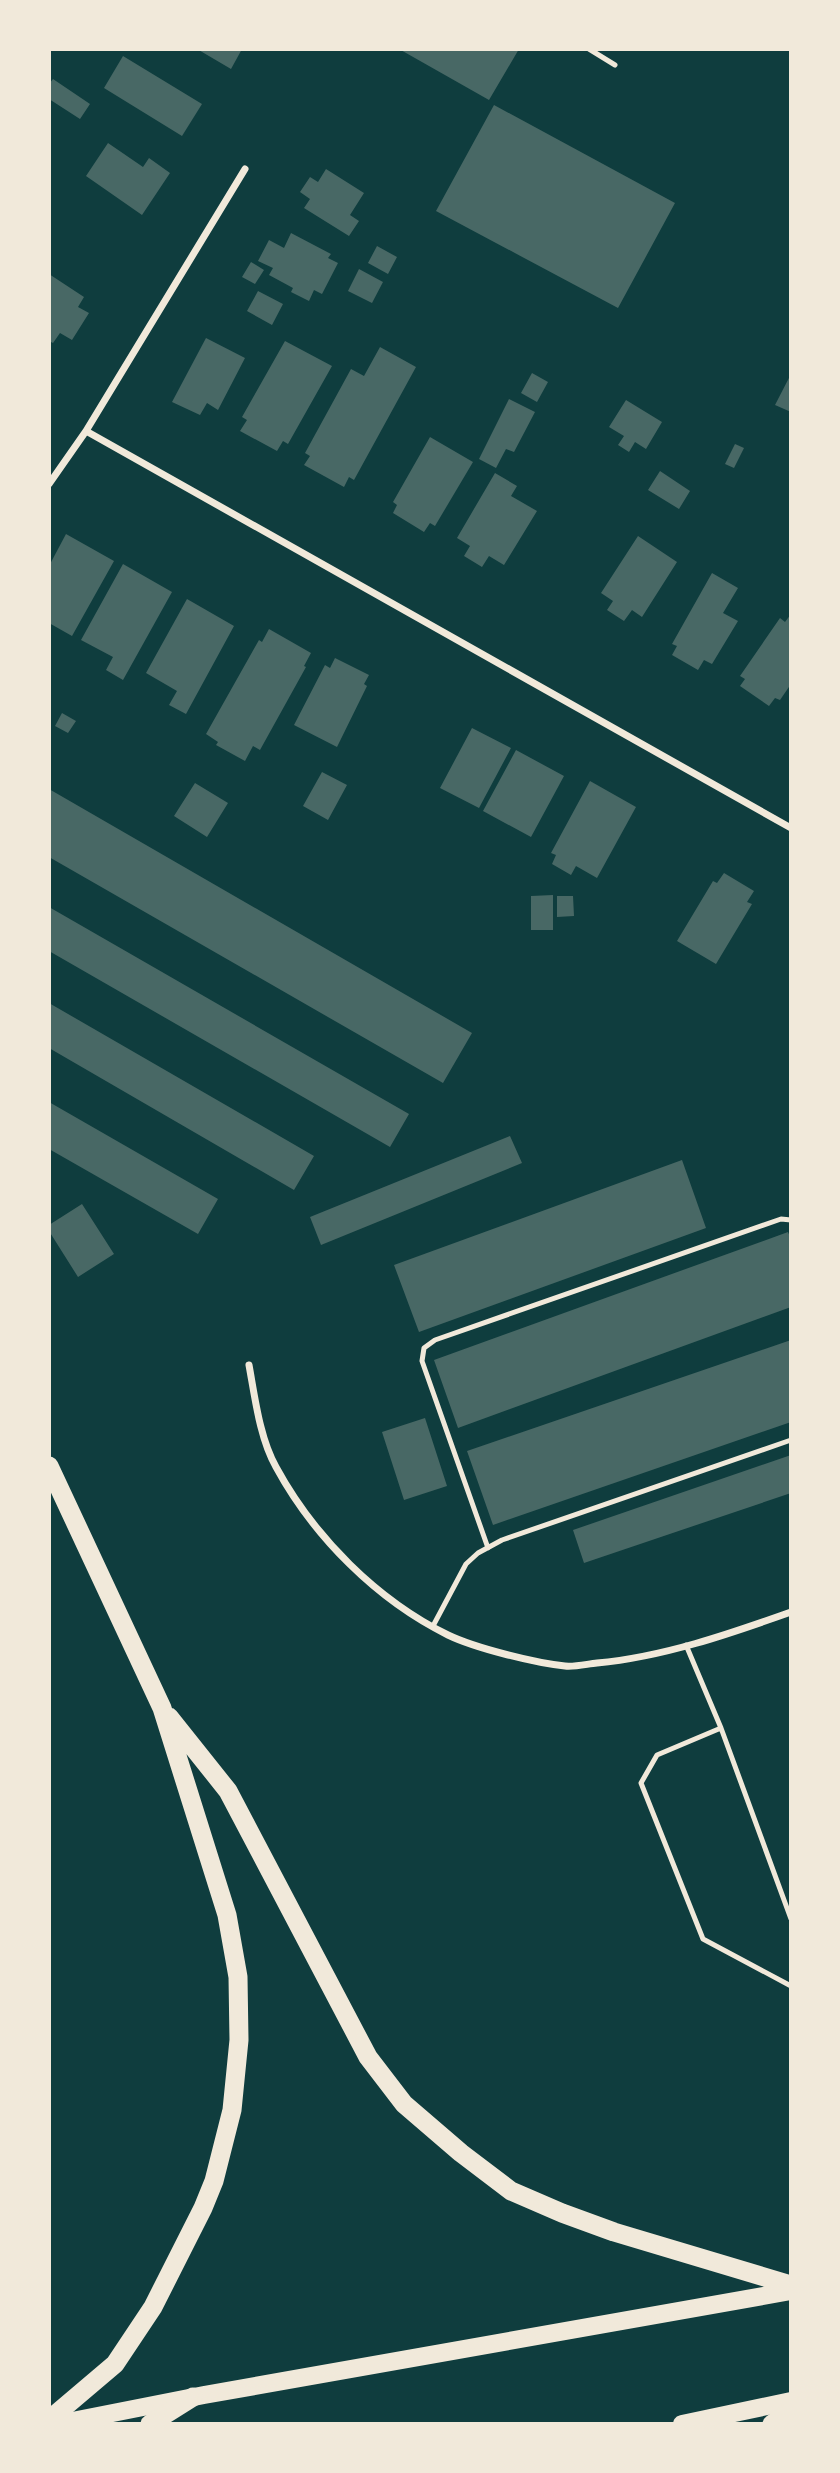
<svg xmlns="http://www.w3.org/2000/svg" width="840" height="2473" viewBox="0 0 840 2473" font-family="'PT Sans Narrow',sans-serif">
<rect width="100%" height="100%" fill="#0f3d3e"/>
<!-- building -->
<path fill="#486865" d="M197,49H242L231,69Z
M399,49H519L489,100Z
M123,56L202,104L182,136L104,88Z
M53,79L90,104L80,119L49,99V84Z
M494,105L675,203L618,308L436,211Z
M108,143L143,167L149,158L170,173L142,215L86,176Z
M326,169L364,193L350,215L359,221L349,236L304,208L310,199L300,192L310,177L318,182Z
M291,233L331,254L328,258L338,263L322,294L314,290L309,301L291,292L293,288L269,275L273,268L258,261L269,240L284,248Z
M377,246L397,257L388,274L368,263Z
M251,262L264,270L255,284L242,277Z
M359,269L383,282L372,303L348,291Z
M49,274L84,297L78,307L89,313L72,340L60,333L53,343L49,341Z
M258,291L283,304L272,325L247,311Z
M206,338L245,358L218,410L207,403L200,415L172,402Z
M285,341L332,366L288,444L283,441L277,451L240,431L247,420L242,417Z
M380,347L416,367L354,480L349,477L344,487L304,465L310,456L305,453L351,369L364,376Z
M532,373L548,382L537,402L521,393Z
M791,374V412L775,405Z
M509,399L535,412L514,452L506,449L496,468L479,459Z
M626,400L662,422L646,449L635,442L629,452L618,445L624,436L609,427Z
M430,437L473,462L435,526L430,523L424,532L393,513L397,505L393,502Z
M735,444L744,448L734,468L725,464Z
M660,471L690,491L679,509L648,490Z
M495,473L517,486L511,496L537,511L504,565L489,556L482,567L464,556L470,546L457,538Z
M66,534L114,561L72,636L49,623V566Z
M638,536L677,562L642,617L632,610L624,621L607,610L613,601L601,593Z
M123,564L172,592L123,680L106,670L113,657L81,640Z
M712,573L738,588L723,613L738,621L712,664L704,660L698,670L672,655L677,646L672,644Z
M187,599L234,626L186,714L169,705L177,691L146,673Z
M791,614V684L780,700L775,698L769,706L740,686L745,679L740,676L780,618L785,622Z
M269,629L311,653L304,666L306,667L260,750L253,746L245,761L216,745L218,742L206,734L259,640L262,642Z
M335,658L369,675L364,684L367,686L337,747L294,725L325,665L330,668Z
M62,713L76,721L68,733L55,726Z
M472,728L511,748L479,808L440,788Z
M516,750L564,776L531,837L483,811Z
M322,772L347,785L328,820L303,806Z
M590,781L636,807L597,878L576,866L571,875L552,864L556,855L551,853Z
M195,783L228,803L207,837L174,816Z
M49,789L472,1033L443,1083L49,857Z
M724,873L754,891L747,902L752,904L716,964L677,941L713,881L717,883Z
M553,895V930H531V896Z
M557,896H573L574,916L557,917Z
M49,907L409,1114L390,1147L49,951Z
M49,1003L314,1156L294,1190L49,1048Z
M49,1102L218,1199L198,1234L49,1149Z
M510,1136L522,1163L321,1245L310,1217Z
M682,1160L706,1228L419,1332L394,1265Z
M82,1204L114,1254L78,1277L49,1231V1225Z
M788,1232L791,1239V1307L458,1428L434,1360Z
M791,1340V1422L493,1525L467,1451Z
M425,1418L447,1486L404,1500L382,1432Z
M791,1455V1493L584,1563L573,1530Z"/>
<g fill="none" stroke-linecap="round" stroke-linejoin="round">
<!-- service -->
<path stroke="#f1e9da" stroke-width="5" d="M589,49L615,65
M488,1548L422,1361L424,1348L435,1340L781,1219L791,1220
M433,1626L466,1564L478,1553L502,1540L791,1440
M686,1645L721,1728L657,1755L641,1783L703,1939L791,1986
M721,1728L791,1919"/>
<!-- minor -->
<path stroke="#f1e9da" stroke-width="7" d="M86,431L791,828
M49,484L86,431L245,169
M249,1365C255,1398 260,1439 276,1467C314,1537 377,1600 448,1635C475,1648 535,1663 565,1666C575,1667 587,1664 597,1663C663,1657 729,1634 791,1612"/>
<!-- primary -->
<path stroke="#f1e9da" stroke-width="18" d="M57,2424L204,2395L791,2291
M682,2424L791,2401"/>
<!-- trunk -->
<path stroke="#f1e9da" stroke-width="19" d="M49,1466L162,1708L227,1915L238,1977L239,2040L232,2110L214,2181L203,2208L153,2307L115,2364L49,2420
M169,1717L228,1791L368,2057L404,2104L461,2153L511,2191L562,2213L614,2232L791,2285
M150,2424L193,2397
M772,2424L791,2411"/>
</g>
<!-- border -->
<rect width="840" height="2473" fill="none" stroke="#f1e9da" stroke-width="102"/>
</svg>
